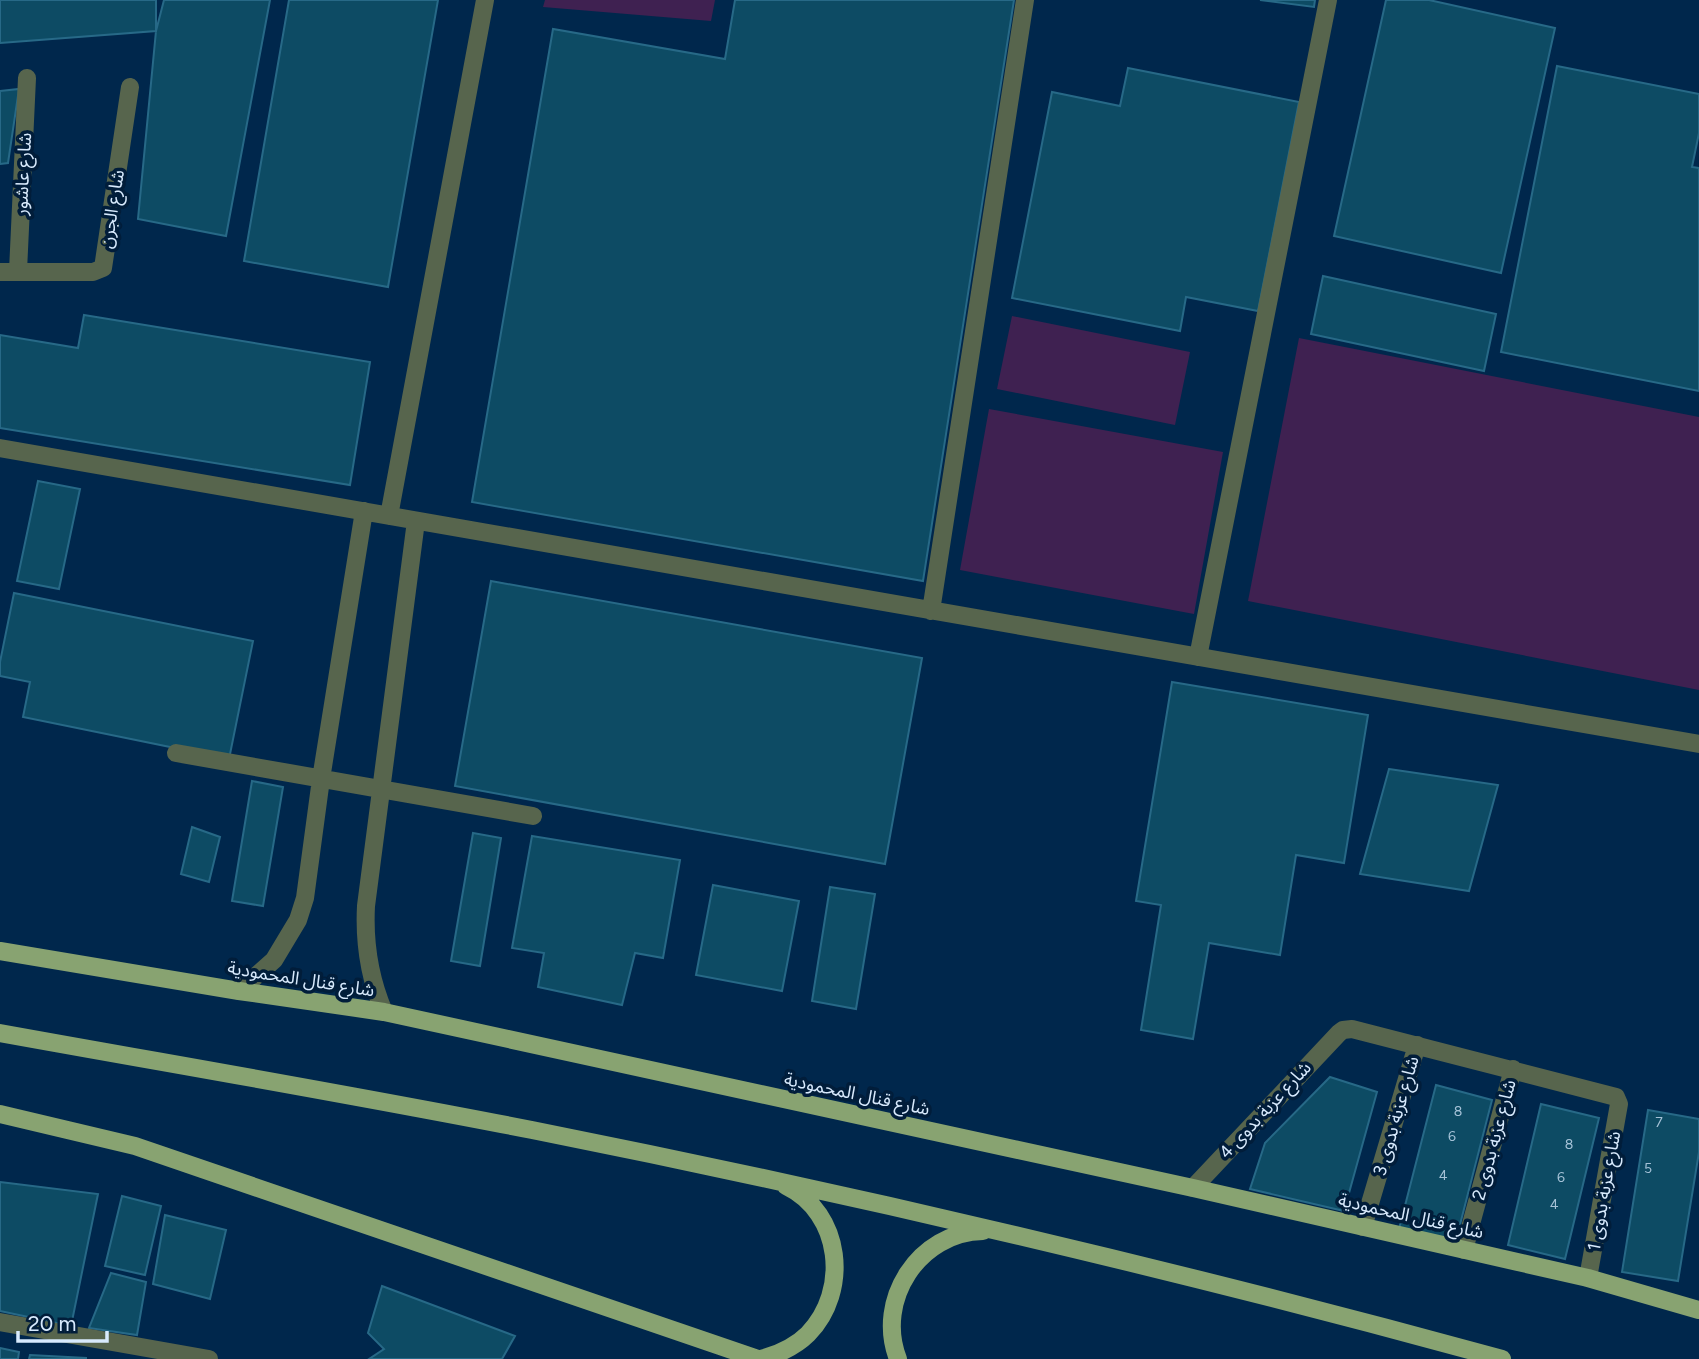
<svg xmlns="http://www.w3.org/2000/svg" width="1699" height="1359" viewBox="0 0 1699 1359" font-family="Figtree,'Noto Sans Arabic',sans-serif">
<rect width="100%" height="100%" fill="#00274c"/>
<!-- green -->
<path fill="#3f2151" d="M545,0H715L711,21L543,7Z
M1012,316L1190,352L1175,425L997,389Z
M1299,338L1699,417V690L1248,601Z
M989,409L1223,452L1194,614L960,570Z"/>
<!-- building -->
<path fill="#0d4b64" stroke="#276987" stroke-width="2" d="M0,0H156V31L0,43Z
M164,0H270L226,236L138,219L156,31Z
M289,0H438L388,287L244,261Z
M735,0H1014L923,581L472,502L553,29L725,59Z
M1260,0H1315L1314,7Z
M1386,0H1429L1555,28L1501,273L1334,236Z
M1557,66L1699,94V133L1692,167L1699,168V391L1501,352Z
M1128,68L1299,102L1258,311L1186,297L1180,331L1012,298L1052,92L1120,106Z
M19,89L8,163L0,164V91Z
M1323,276L1496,314L1484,371L1311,334Z
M84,315L370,362L350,485L0,428V335L78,348Z
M38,481L80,489L59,589L17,581Z
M491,581L922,658L885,864L455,786Z
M14,593L253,641L229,759L23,717L30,682L0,676V662Z
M1172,682L1368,715L1344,863L1296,855L1280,955L1209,943L1193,1039L1141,1030L1161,905L1136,901Z
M1389,769L1498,785L1469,891L1360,874Z
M252,781L283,787L263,906L232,901Z
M192,827L220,837L209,882L181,874Z
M473,833L501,838L480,966L451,961Z
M532,836L680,860L663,958L635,953L622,1005L538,987L544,953L512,948Z
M713,885L799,901L782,991L696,975Z
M830,887L875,894L856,1009L812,1001Z
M1330,1077L1377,1092L1344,1211L1250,1189L1265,1143Z
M1436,1085L1492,1100L1455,1244L1399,1229Z
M1541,1104L1599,1118L1565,1259L1508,1245Z
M1648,1110L1699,1119V1152L1678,1281L1622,1272Z
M0,1182L98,1194L71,1326L0,1311Z
M122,1196L161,1206L145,1275L105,1266Z
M165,1215L226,1230L210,1299L153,1284Z
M111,1273L146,1282L137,1335L89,1328Z
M382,1286L515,1336L502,1359H369L384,1349L368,1333Z
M0,1348L19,1352L18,1359H0Z
M30,1355L86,1358V1359H29Z"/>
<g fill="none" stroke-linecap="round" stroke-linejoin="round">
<!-- minor -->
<path stroke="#57654d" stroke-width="18" d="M18,271L27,78
M0,272H93L103,268L130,87
M0,448L1699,744
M389,516L485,0
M931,611L1025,0
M1198,657L1328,0
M176,753L533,816
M239,991L274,960L298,920L305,898L321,779L364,511
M384,1012C369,977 364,944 366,906L416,521
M1193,1188L1339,1033L1343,1030L1352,1029L1616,1097L1619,1104L1588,1278
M1363,1227L1417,1045
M1464,1250L1513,1069
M0,1322L209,1359"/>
<!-- major -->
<path stroke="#88a371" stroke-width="18" d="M0,951L239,991L384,1012L1193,1188L1588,1278L1699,1310
M0,1033C177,1065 355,1095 532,1130C858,1195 1181,1271 1502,1359
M0,1114L135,1146L758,1359
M761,1359C779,1354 795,1347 808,1334C850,1291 842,1213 786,1186
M898,1359C875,1300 919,1232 983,1231"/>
</g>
<g text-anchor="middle" stroke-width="7" stroke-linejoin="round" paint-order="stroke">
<!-- number labels -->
<g font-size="14" fill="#a5c2d7">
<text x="1458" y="1116">8</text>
<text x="1659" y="1127">7</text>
<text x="1452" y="1141">6</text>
<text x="1569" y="1149">8</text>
<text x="1648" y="1173">5</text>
<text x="1443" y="1180">4</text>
<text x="1561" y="1182">6</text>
<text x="1554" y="1209">4</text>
</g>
<!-- street labels -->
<g font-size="18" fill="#d8eafd" stroke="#011d3a">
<text transform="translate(23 174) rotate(-87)" y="6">شارع عاشور</text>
<text transform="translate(112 209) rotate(-81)" y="6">شارع الجرن</text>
<text transform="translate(301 979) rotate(9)" y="6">شارع قنال المحمودية</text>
<text transform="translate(857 1094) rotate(12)" y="6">شارع قنال المحمودية</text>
<text transform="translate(1265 1110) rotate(-47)" y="6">شارع عزبة بدوى 4</text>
<text transform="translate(1396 1116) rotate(-74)" y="6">شارع عزبة بدوى 3</text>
<text transform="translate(1494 1140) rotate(-75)" y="6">شارع عزبة بدوى 2</text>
<text transform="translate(1604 1191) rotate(-80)" y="6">شارع عزبة بدوى 1</text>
<text transform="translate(1411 1216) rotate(13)" y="6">شارع قنال المحمودية</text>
</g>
</g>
<!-- scale -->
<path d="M18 1331v10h89v-10" fill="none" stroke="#d8eafd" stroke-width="3.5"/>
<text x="28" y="1331" font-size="21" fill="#d8eafd" stroke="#011d3a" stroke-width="5" paint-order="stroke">20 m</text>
</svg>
